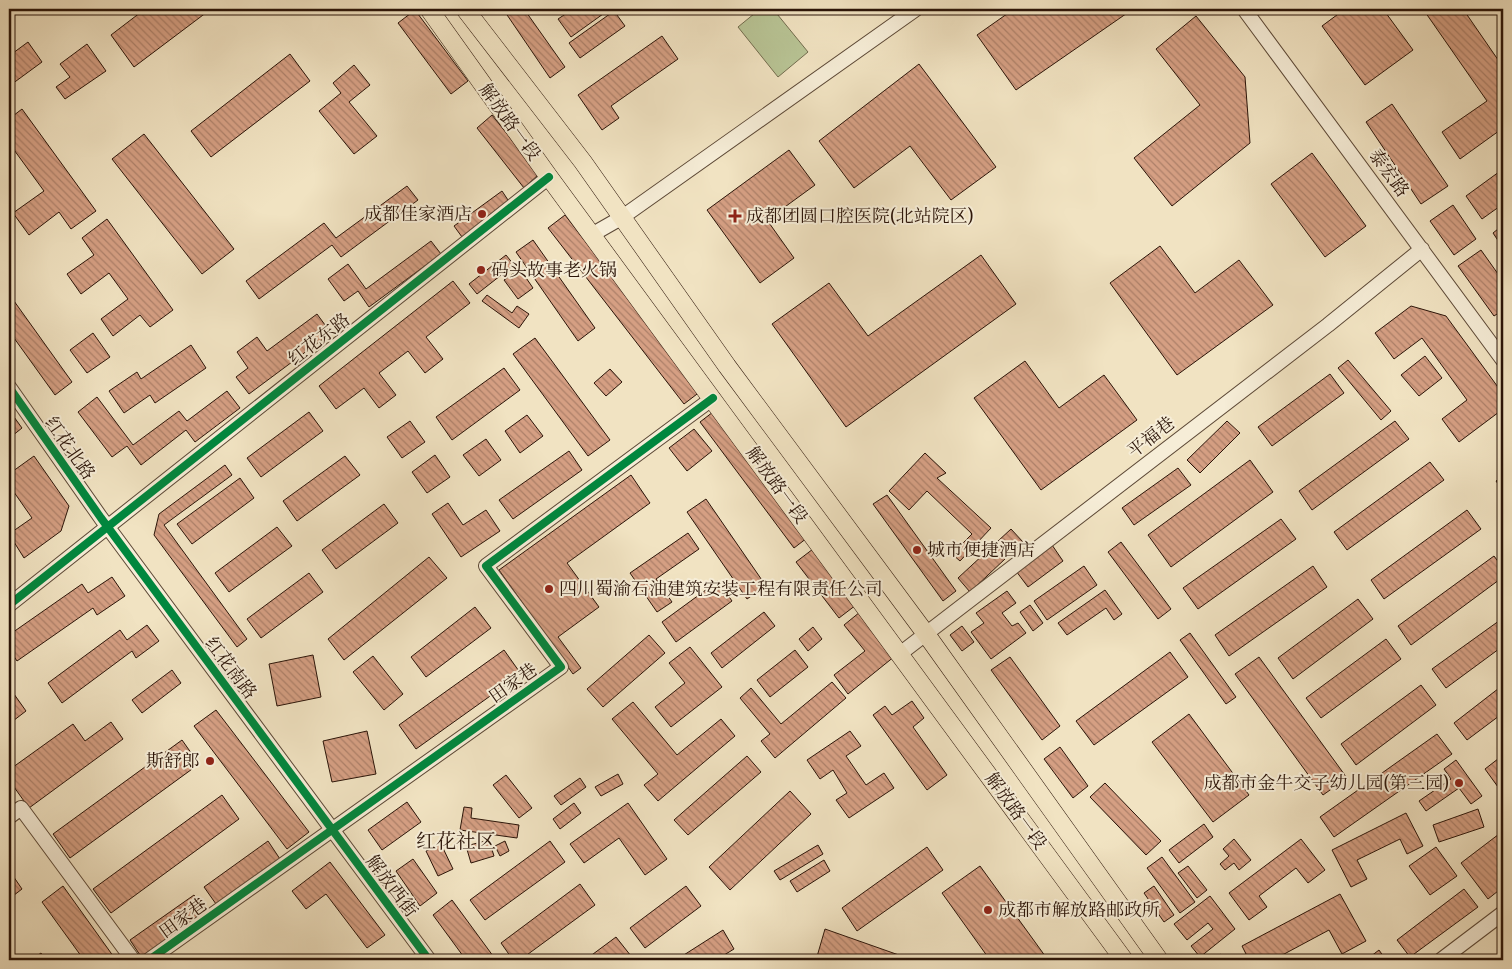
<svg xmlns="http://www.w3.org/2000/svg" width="1512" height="969" viewBox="0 0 1512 969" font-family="'Gentium Book Plus','Noto Serif SC',serif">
<defs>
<pattern id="building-back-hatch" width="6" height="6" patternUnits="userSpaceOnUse" patternTransform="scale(1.25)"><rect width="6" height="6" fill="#d59f83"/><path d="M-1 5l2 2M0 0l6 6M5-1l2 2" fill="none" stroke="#ad8069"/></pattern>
</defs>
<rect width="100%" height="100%" fill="#f1e3c2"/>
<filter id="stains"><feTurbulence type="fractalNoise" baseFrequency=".004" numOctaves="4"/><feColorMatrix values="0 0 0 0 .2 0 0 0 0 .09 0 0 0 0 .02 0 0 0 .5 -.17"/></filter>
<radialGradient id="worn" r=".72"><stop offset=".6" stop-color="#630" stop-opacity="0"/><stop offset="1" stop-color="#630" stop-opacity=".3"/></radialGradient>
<!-- pitch -->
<path fill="#b8c495" stroke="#726c4e" d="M760,9H773L808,52L778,77L738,27Z"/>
<!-- building -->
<path fill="url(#building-back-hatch)" stroke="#2b1408" d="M9,9H21L9,17Z
M67,9H79L71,14Z
M145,9H211L134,67L111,35Z
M314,9H325L319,14Z
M503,9H524L565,67L550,78Z
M573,9H610L571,37L558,19Z
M1014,9H1133L1016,90L977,35Z
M1345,9H1383L1413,50L1365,85L1322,26Z
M1423,9H1463L1503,67V128L1460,159L1442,132L1487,101Z
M415,10L468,81L451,94L398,23Z
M614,11L625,26L580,58L569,43Z
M1196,16L1245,77L1250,143L1172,206L1134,158L1200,105L1156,49Z
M662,36L678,59L611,106L619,118L602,130L578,95Z
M28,42L42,62L12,84L9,80V56Z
M87,44L106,71L65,99L56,87L70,77L60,64Z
M290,54L310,81L211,157L191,131Z
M919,64L996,167L951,200L910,146L854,188L819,141Z
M354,65L370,85L349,102L377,136L354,154L319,111L341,93L333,83Z
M1392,104L1448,186L1421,204L1366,122Z
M22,109L96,211L71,229L59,212L29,235L13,213L44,191L9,143V119Z
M492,115L539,174L524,188L477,128Z
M144,134L234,249L202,274L112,159Z
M789,150L815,185L767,220L794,258L760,283L707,210Z
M1312,153L1366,226L1325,257L1271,184Z
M1503,169V204L1482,219L1466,196Z
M407,186L418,200L341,257L332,245L259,299L246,281L324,223L336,238Z
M502,191L510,203L462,237L454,226Z
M1453,205L1476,239L1454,255L1430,221Z
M565,215L701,391L684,404L548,228Z
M107,219L173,310L150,327L140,315L113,336L101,319L128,299L109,273L81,294L67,274L94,255L82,238Z
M1503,225V248L1493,233Z
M533,240L595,328L578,341L516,252Z
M431,241L441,254L369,307L358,291L344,301L328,279L348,264L366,289Z
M1160,246L1195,293L1239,260L1273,305L1177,375L1110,283Z
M1481,250L1503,281V310L1494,316L1458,266Z
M506,255L514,265L477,294L469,284Z
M981,255L1016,304L846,427L772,324L829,283L868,336Z
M520,269L533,288L518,299L504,280Z
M453,281L470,303L426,337L443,359L425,373L408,351L379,373L396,395L379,408L364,388L336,409L319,386Z
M9,294L72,382L55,395L9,331Z
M487,295L512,313L517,306L529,314L519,328L482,301Z
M1411,306L1446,316L1503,394V409L1459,442L1442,419L1467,400L1422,338L1394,359L1375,333Z
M317,314L331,333L249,394L236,377L248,368L237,352L257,337L267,351Z
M93,333L110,357L87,373L70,350Z
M535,338L610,440L588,456L513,354Z
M191,345L206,368L155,403L150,395L124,413L109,391L137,372L141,379Z
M1425,356L1442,378L1419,396L1401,375Z
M1348,360L1391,411L1381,420L1338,368Z
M1025,361L1059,408L1104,375L1137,420L1041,490L974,398Z
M504,368L520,390L452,440L436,417Z
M610,369L622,382L606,396L594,383Z
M1330,374L1344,393L1272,446L1258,427Z
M227,391L240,408L195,442L186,430L141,465L127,446L112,457L78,412L97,397L133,445L179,411L187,421Z
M9,410L22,428L12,436L9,432Z
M309,412L323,431L261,477L247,458Z
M713,412L807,538L794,548L700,422Z
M527,415L543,436L520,453L505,431Z
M410,421L425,442L402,458L387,437Z
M1227,421L1240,433L1200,473L1187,460Z
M1395,421L1409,439L1312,510L1299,491Z
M694,429L712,451L687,471L669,448Z
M486,439L501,460L479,476L463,455Z
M569,451L582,470L513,519L499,500Z
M925,453L946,473L937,478L991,528L960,561L952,554L972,534L927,491L909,510L889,491Z
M435,455L450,477L427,493L412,472Z
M34,456L69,506L61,531L24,558L9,534L32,518L9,485V474Z
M345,456L360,475L297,521L283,501Z
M1250,460L1273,492L1171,567L1148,535Z
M1430,462L1444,480L1347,550L1334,532Z
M225,465L232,475L164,525L247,639L237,647L154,535L159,514Z
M1178,468L1191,485L1134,525L1122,508Z
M631,475L650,503L567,563L599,607L558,637L581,668L573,674L499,570Z
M1503,476V491L1496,481Z
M240,478L254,498L192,544L177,524Z
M887,495L956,591L943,601L873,504Z
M706,499L766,586L747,599L687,512Z
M448,503L463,525L486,510L500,531L461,557L432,514Z
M384,504L398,523L336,569L322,550Z
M1467,510L1481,529L1384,599L1371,580Z
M1281,519L1296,539L1198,609L1183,588Z
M277,527L292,546L229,592L215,573Z
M1011,529L1023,542L970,592L958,578Z
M688,533L699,549L656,579L672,602L657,612L630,573Z
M1121,542L1171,609L1158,619L1108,552Z
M1052,545L1063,561L1028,587L1016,571Z
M813,549L856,605L839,618L796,562Z
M1494,556L1503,568V577L1411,645L1398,626Z
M429,557L447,578L344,660L328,639Z
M1084,566L1097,585L1047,620L1034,601Z
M1313,566L1327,587L1229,656L1215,635Z
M309,573L323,592L261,638L247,619Z
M112,577L125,596L97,615L93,608L17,661L9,649V635L82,584L88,593Z
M718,581L732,601L676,642L662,622Z
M1105,590L1122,614L1114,620L1106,608L1067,635L1058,623Z
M1007,591L1016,603L1002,613L1012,626L1018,623L1026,633L991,659L971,632L984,623L976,613Z
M1358,599L1373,619L1293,679L1278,658Z
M1030,605L1043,623L1033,631L1020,612Z
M475,607L491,628L426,677L411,657Z
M764,612L775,626L722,668L711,653Z
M860,612L895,656L848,694L834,675L865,651L844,625Z
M1503,618V646L1446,688L1432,669Z
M147,625L159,641L136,658L132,651L62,703L48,683L120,630L127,640Z
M962,626L974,642L962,651L950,635Z
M813,627L822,639L808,651L799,639Z
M1190,633L1236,697L1226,704L1180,640Z
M649,635L665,653L603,707L587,689Z
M1386,639L1401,659L1321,718L1306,698Z
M690,647L722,687L671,727L655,707L685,683L669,663Z
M504,650L521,674L416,749L399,725Z
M795,650L808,667L770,697L757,680Z
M1170,652L1188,677L1094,745L1076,721Z
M313,655L321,697L277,706L269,664Z
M373,656L403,694L384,710L353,672Z
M1010,657L1060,726L1042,740L991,670Z
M1259,657L1347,778L1323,795L1235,674Z
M172,670L181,683L142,713L132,700Z
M832,682L846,698L775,758L761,741L770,734L740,698L751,688L781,724Z
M1421,685L1436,705L1356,765L1341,744Z
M1503,685V713L1467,740L1454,723Z
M9,687L26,711L9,724Z
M912,701L924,718L913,727L947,775L927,790L873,715L885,706L892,715Z
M633,702L677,755L721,719L735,736L658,801L644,785L658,774L612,719Z
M216,710L309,832L287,849L194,726Z
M1189,714L1249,795L1213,822L1152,742Z
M111,722L123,739L29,808L9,780V770L73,724L85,741Z
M367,731L376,774L332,782L323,741Z
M850,731L861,746L846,756L866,785L884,773L894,788L849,818L836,800L847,793L833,770L820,779L807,760Z
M1437,734L1452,754L1334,837L1320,817Z
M182,740L199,764L70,858L53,834Z
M1060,747L1088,786L1073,798L1044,759Z
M1503,755V783L1498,787L1485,769Z
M747,756L761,772L688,835L674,820Z
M1456,760L1482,796L1471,804L1459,788L1426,811L1419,801L1451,779L1444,769Z
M618,774L623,784L601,796L595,787Z
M506,775L532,808L519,818L493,785Z
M580,778L586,787L561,805L554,796Z
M1105,783L1161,841L1146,855L1090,797Z
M790,791L811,814L730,890L709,867Z
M222,795L239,819L111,913L93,889Z
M407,802L421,822L382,850L368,830Z
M574,803L581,813L560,829L553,819Z
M628,803L667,859L645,875L619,838L584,863L570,844Z
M464,807L472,808L471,818L519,825L517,838L460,830Z
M1478,809L1484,827L1439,842L1433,825Z
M1406,813L1423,846L1407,854L1400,839L1357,860L1367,879L1351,887L1332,850Z
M1204,824L1213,837L1179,863L1169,850Z
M1503,831V887L1488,899L1461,863Z
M1234,839L1251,860L1239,870L1234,863L1225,870L1220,864L1229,856L1223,849Z
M1301,839L1325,870L1308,883L1296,868L1259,896L1267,907L1249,920L1229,893Z
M489,840L494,856L471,863L466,846Z
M268,841L280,859L216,904L204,887Z
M505,841L509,851L500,856L495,846Z
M550,841L565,862L485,920L470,900Z
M441,844L453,869L438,876L426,851Z
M818,845L823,854L780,880L774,871Z
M927,847L943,870L857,931L842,908Z
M1436,847L1457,876L1430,895L1409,866Z
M1162,857L1195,902L1180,913L1147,868Z
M413,859L437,893L420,906L396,871Z
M824,860L830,871L797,892L790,881Z
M330,862L385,935L367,948L326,894L306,909L292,891Z
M980,866L1048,960H990L942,893Z
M1188,866L1207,890L1197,898L1178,873Z
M9,870L22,889L9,899Z
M580,884L595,905L520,960H513L501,943Z
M63,886L116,960H84L42,902Z
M686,886L701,906L645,948L630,928Z
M1154,886L1174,915L1164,922L1144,893Z
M1464,889L1478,907L1410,957L1397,940Z
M1340,894L1366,941L1342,954L1329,930L1273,960H1249L1242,946Z
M194,895L206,912L142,958L130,940Z
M1210,896L1235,929L1200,957L1191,946L1213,929L1208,923L1187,940L1174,924Z
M452,900L496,960H466L433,915Z
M825,929L913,960H816Z
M723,930L734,949L716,960H676Z
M616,937L631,956L625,960H585Z
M1379,950L1386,960H1366Z
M1503,951V960H1491Z
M41,953L46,960H31Z
M1221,954L1226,960H1213Z"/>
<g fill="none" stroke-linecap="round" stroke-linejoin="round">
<defs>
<path id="minor" d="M1244,9L1503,360
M593,234L621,218L916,9
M9,387L101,518L429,960
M9,605L549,177
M901,653L1328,325L1422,249
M9,817L21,808L133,960
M149,960L561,667L486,566L713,398
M1441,960L1503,913"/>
<path id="major" d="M429,9L549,177L1124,960
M465,9L583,162L727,366L926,634L1159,960"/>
</defs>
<!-- minor casing -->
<use href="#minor" stroke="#5c4836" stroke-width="16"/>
<!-- major casing -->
<use href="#major" stroke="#2b1408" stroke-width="19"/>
<!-- minor -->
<use href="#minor" stroke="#f6edd7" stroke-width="14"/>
<!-- major -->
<use href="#major" stroke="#f1e3c2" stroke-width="18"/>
<defs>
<path id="cycleway" d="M9,387L101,518L429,960
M9,605L549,177
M149,960L561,667L486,566L713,398"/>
</defs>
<!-- cycleway casing -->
<use href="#cycleway" stroke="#f6edd7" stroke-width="11"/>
<!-- cycleway -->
<use href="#cycleway" stroke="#00873e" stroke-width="8"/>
</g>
<!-- markers -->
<g fill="#8f2418" stroke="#f6edd7" stroke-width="2">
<circle cx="482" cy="214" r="5"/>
<path d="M732.5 208.5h5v5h5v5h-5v5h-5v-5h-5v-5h5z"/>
<circle cx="481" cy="270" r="5"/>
<circle cx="917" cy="550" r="5"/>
<circle cx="549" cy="589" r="5"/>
<circle cx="210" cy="761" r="5"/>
<circle cx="1459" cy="783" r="5"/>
<circle cx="988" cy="910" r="5"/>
</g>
<g text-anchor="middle" stroke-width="4" stroke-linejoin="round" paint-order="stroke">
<!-- street labels -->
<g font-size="18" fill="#2b1408" stroke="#f6edd7">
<text transform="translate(510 122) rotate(54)" y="6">解放路一段</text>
<text transform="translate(1389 173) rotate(54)" y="6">泰宏路</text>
<text transform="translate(319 339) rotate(-38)" y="6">红花东路</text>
<text transform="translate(1151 437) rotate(-38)" y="6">平福巷</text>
<text transform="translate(70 448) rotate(55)" y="6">红花北路</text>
<text transform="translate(777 485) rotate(54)" y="6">解放路一段</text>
<text transform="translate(231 668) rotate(53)" y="6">红花南路</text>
<text transform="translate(513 683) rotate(-35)" y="6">田家巷</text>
<text transform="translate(1016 811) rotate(54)" y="6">解放路一段</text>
<text transform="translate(392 886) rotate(53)" y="6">解放西街</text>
<text transform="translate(183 918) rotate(-36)" y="6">田家巷</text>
</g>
<!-- poi labels -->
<g font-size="18" fill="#2b1408" stroke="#f6edd7" text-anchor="start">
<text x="472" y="220" text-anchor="end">成都佳家酒店</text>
<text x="746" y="222">成都团圆口腔医院(北站院区)</text>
<text x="491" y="276">码头故事老火锅</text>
<text x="927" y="556">城市便捷酒店</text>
<text x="559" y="595">四川蜀渝石油建筑安装工程有限责任公司</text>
<text x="200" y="767" text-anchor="end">斯舒郎</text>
<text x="1449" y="789" text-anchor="end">成都市金牛交子幼儿园(第三园)</text>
<text x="998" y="916">成都市解放路邮政所</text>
</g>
<!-- quarter labels -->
<g font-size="20" fill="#2b1408" stroke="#f6edd7">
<text x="456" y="848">红花社区</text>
</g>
</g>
<!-- margin -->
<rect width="1512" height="969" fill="none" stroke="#f1e3c2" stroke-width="30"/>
<rect x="10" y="10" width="1492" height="949" fill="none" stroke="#2b1408" stroke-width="2.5"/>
<rect x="15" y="15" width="1482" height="939" fill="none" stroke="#2b1408"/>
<rect width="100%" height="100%" filter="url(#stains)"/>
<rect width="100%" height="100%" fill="url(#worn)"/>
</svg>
